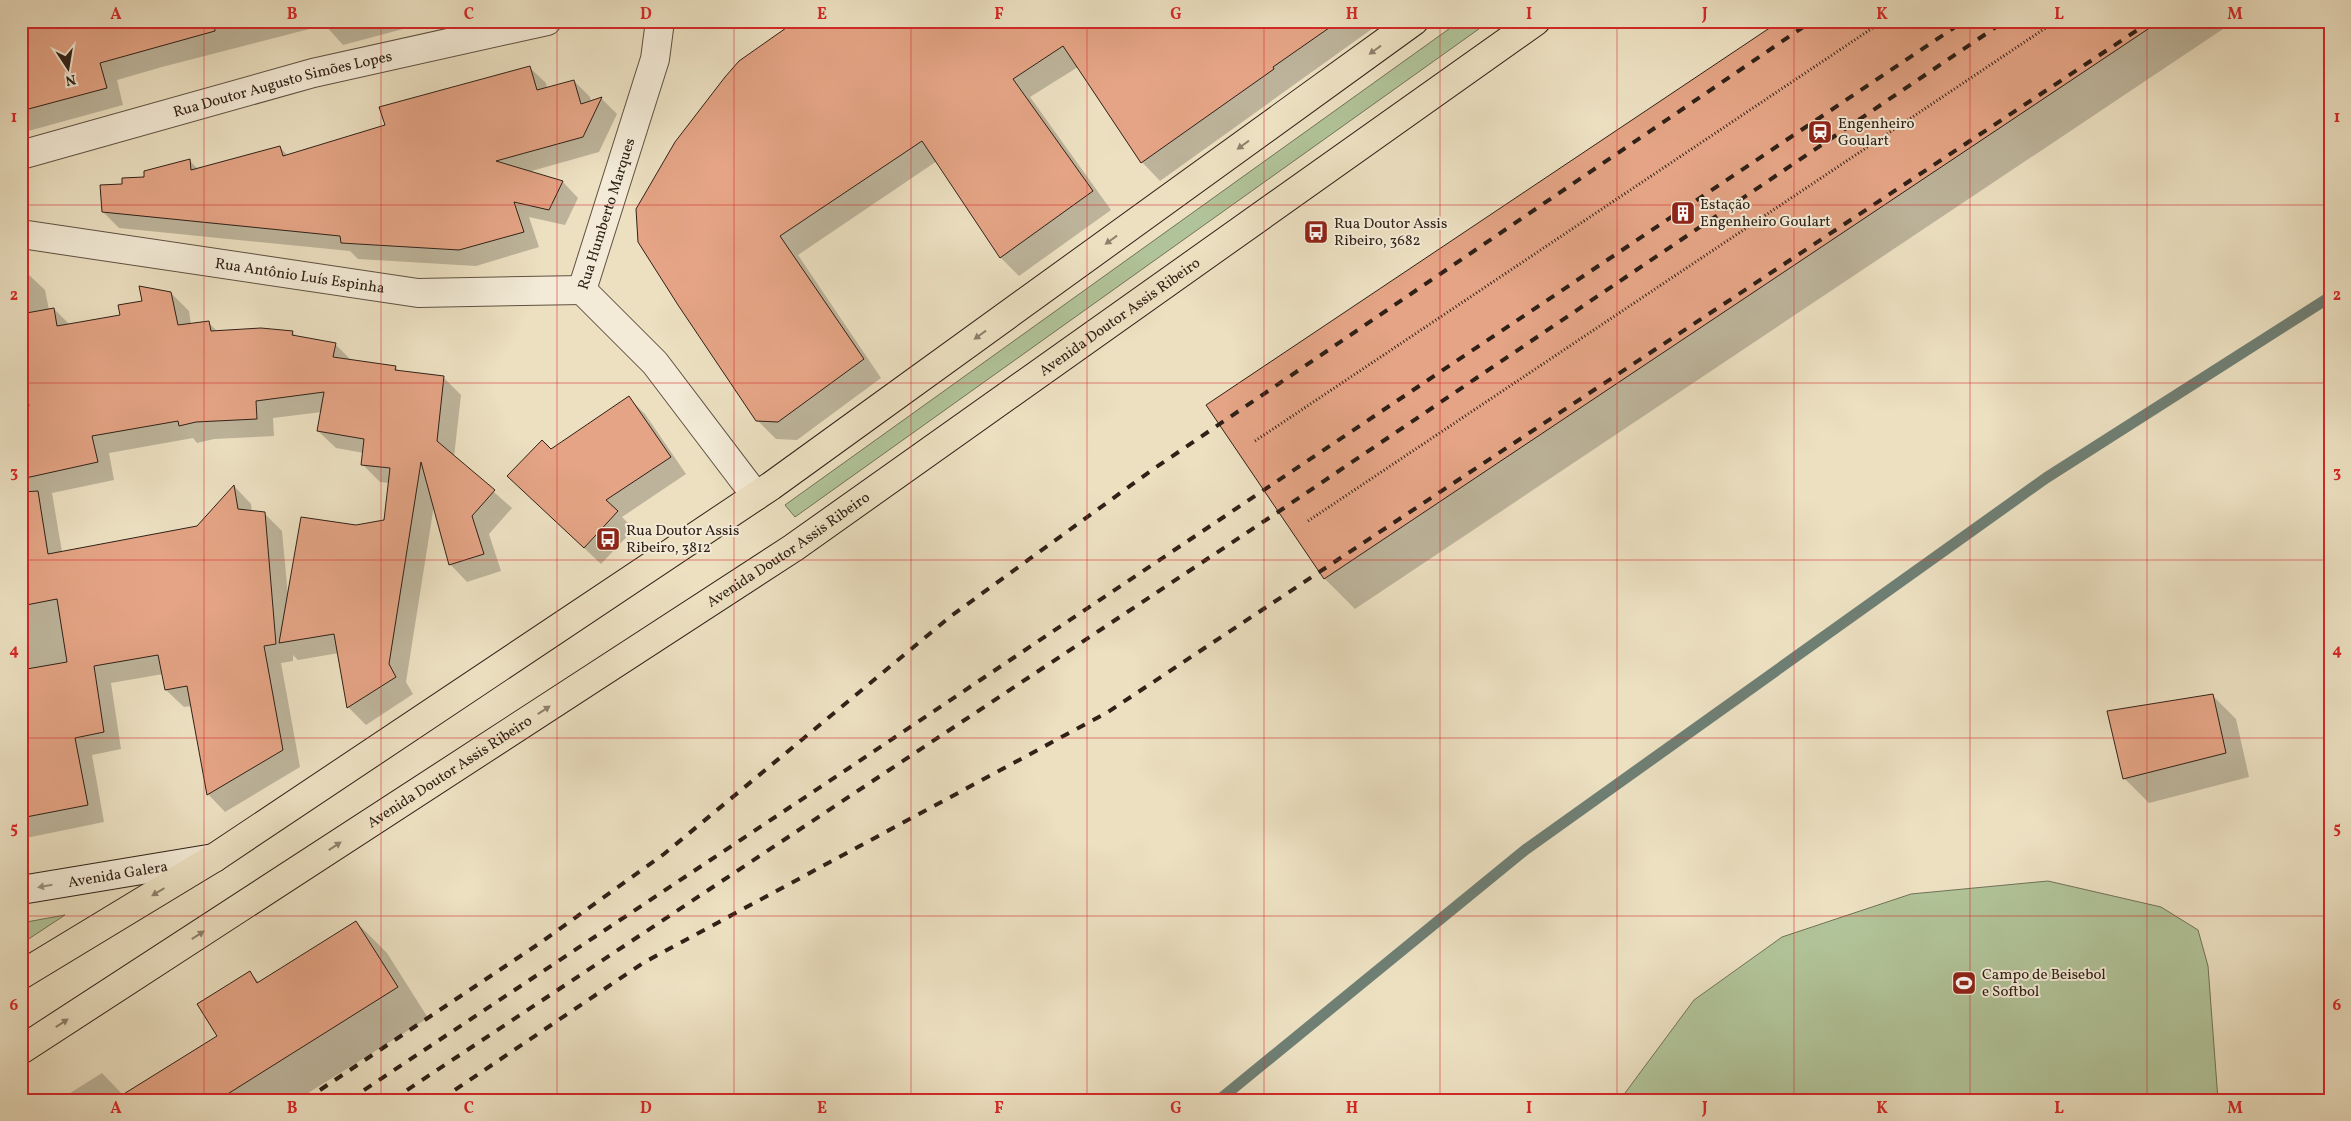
<svg xmlns="http://www.w3.org/2000/svg" width="2351" height="1121" viewBox="0 0 2351 1121" font-family="Vollkorn,serif">
<rect width="100%" height="100%" fill="#ece0c1"/>
<filter id="stains"><feTurbulence type="fractalNoise" baseFrequency=".004" numOctaves="4"/><feColorMatrix values="0 0 0 0 .2 0 0 0 0 .09 0 0 0 0 .02 0 0 0 .5 -.17"/></filter>
<radialGradient id="worn" r=".72"><stop offset=".6" stop-color="#630" stop-opacity="0"/><stop offset="1" stop-color="#630" stop-opacity=".3"/></radialGradient>
<!-- green -->
<path fill="#b1c398" stroke="#707258" d="M1460,21H1490L795,517L785,505Z
M2048,881L2161,907L2198,930L2208,966L2218,1100H1622L1625,1093L1694,1000L1782,937L1911,894Z
M65,915L21,944V923Z"/>
<!-- shadow -->
<path fill="#0003" fill-rule="evenodd" d="M21,21H433L343,45L325,25L162,67L117,80L123,105L21,133Z
M800,21H1383L1160,181L1142,162L1078,67L1030,97L1111,210L1019,276L1001,258L937,161L798,255L881,378L797,440L776,439L757,420Z
M1782,21H2235L1355,609L1325,579L1207,405Z
M530,68L546,83L547,89L574,81L590,97L591,102L601,98L617,114L599,152L528,172L563,182L578,198L565,225L529,217L539,247L476,266L358,259L350,251L119,228L103,212L123,185L189,160L198,169L280,147L288,156L386,125Z
M21,272L27,273L45,290L49,310L54,309L70,325L122,316L143,302L171,293L189,311L191,324L208,322L218,332H292L297,337L335,344L352,361L395,367L400,372L443,377L461,395L454,457L512,508L489,534L501,571L467,582L450,564L434,505L406,682L413,694L366,725L348,707L339,653L298,660L293,655V661L281,663L300,767L225,812L208,794L192,706L184,707L166,690L163,674L111,683L121,749L92,755L104,822L21,839ZM322,412L318,431L336,448L364,453L362,464L380,482L389,483L385,521L356,526L288,596L282,531L265,514L252,512L251,504L234,486L197,527L62,552L52,493L114,480L109,453L193,438L197,443L214,439L274,436L273,418Z
M629,398L645,414L686,474L622,517L634,529L601,564L525,492L551,450Z
M2212,695L2236,719L2249,777L2149,803L2125,779L2108,712Z
M356,922L387,953L428,1018L297,1100H59L102,1073L123,1095L218,1036L250,973L260,983Z"/>
<g fill="none" stroke-linecap="round" stroke-linejoin="round">
<!-- stream -->
<path stroke="#6f7f74" stroke-width="11" d="M1219,1100L1525,850L2046,478L2330,297"/>
</g>
<!-- building -->
<path fill="#e4a485" stroke="#302117" d="M21,21H214L215,31L100,63L107,88L21,111Z
M796,21H1339L1273,67L1274,69L1141,163L1063,46L1013,79L1093,191L1000,258L922,141L780,236L864,359L778,422L756,421L678,305L638,242L636,209L675,142L725,77L739,61Z
M1780,21H2160L1324,579L1206,405Z
M530,66L537,90L574,80L581,104L602,97L583,137L496,161L563,181L549,210L514,202L524,232L459,250L341,243L340,236L102,212L100,185L122,184V178L144,177V171L190,159L191,170L280,146L283,156L385,125L379,107Z
M139,286L171,292L178,325L209,321L211,331L261,328L293,331L292,335L336,343L333,357L396,366L395,370L444,376L437,441L495,490L472,516L484,554L449,565L421,462L389,664L396,677L347,708L334,634L279,643L301,517L356,525L384,520L390,468L361,465L364,439L317,431L324,392L256,401L257,419L196,422L179,426L178,421L92,436L98,462L21,479V408L29,406L21,364V314L54,308L57,326L120,315L118,305L142,301Z
M629,396L671,457L606,500L618,511L584,548L507,476L542,440L551,449Z
M234,485L238,509L265,512L276,644L264,646L283,750L207,795L187,686L165,690L158,655L94,666L104,732L75,738L88,805L21,818V670L67,662L57,599L21,606V492L38,491L48,554L197,526Z
M2213,694L2226,753L2123,779L2107,711Z
M356,921L398,987L218,1100H114L217,1036L197,1004L250,971L257,983Z"/>
<g fill="none" stroke-linecap="round" stroke-linejoin="round">
<defs>
<g id="street">
<path id="s1" d="M21,155L313,73L547,21"/>
<path id="s2" d="M21,234L418,293L582,290"/>
<path id="s3" d="M582,290L655,59L660,21"/>
<path d="M582,290L655,363L756,496"/>
</g>
<g id="secondary">
<path id="s4" d="M21,890L214,858"/>
</g>
<g id="primary">
<path d="M21,975L214,858L771,486L1414,21"/>
<path id="s5" d="M21,1050L793,548L1536,21"/>
</g>
</defs>
<!-- street casing -->
<use href="#street" stroke="#5f5142" stroke-width="30"/>
<!-- secondary casing -->
<use href="#secondary" stroke="#302117" stroke-width="30"/>
<!-- primary casing -->
<use href="#primary" stroke="#302117" stroke-width="30"/>
<!-- path -->
<path stroke="#302117" stroke-width="3" stroke-dasharray="1 2.5" stroke-linecap="butt" d="M1255,441L1883,21
M1308,521L2056,21"/>
<!-- street -->
<use href="#street" stroke="#f3ebd7" stroke-width="28"/>
<!-- secondary -->
<use href="#secondary" stroke="#f3ebd7" stroke-width="28"/>
<!-- primary -->
<use href="#primary" stroke="#ece0c1" stroke-width="28"/>
<!-- rail -->
<path stroke="#302117" stroke-width="4" stroke-dasharray="9 9" stroke-linecap="butt" d="M305,1100L540,943L664,854L951,616L1152,470L1812,21
M349,1100L849,768L1964,21
M392,1100L1281,510L2005,21
M440,1100L643,963L1108,712L2151,21"/>
</g>
<!-- one-way arrows -->
<defs><path id="oneway-solid" d="M-6-.8H1V-3.2L6.5 0L1 3.2V.8H-6Z" transform="scale(1.25)"/></defs>
<g fill="#8e806c">
<use href="#oneway-solid" transform="translate(1375 50) rotate(144)"/>
<use href="#oneway-solid" transform="translate(1243 145) rotate(144)"/>
<use href="#oneway-solid" transform="translate(1111 240) rotate(144)"/>
<use href="#oneway-solid" transform="translate(980 335) rotate(144)"/>
<use href="#oneway-solid" transform="translate(544 710) rotate(-33)"/>
<use href="#oneway-solid" transform="translate(335 846) rotate(-33)"/>
<use href="#oneway-solid" transform="translate(158 892) rotate(149)"/>
<use href="#oneway-solid" transform="translate(198 935) rotate(-33)"/>
<use href="#oneway-solid" transform="translate(62 1023) rotate(-33)"/>
</g>
<use fill="#9b9081" href="#oneway-solid" transform="translate(45 886) rotate(170)"/>
<!-- grid -->
<path fill="none" stroke="#d62828" stroke-width="1" stroke-opacity="0.55" d="M204,21V1100M381,21V1100M557,21V1100M734,21V1100M911,21V1100M1087,21V1100M1264,21V1100M1440,21V1100M1617,21V1100M1794,21V1100M1970,21V1100M2147,21V1100M21,205H2330M21,383H2330M21,560H2330M21,738H2330M21,916H2330"/>
<!-- icons -->
<defs>
<symbol id="station-square" viewBox="-11 -11 22 22"><rect x="-9" y="-9" width="18" height="18" rx="4" fill="#8f2418" stroke="#f3ebd7"/><path d="M-3-6H3Q5-6 5-4V2Q5 4 3 4L4.5 6H3L1.5 4h-3L-3 6H-4.5L-3 4Q-5 4-5 2V-4Q-5-6-3-6ZM-3.5-4v3h7v-3ZM-3.5 1v1.5H-2V1ZM2 1v1.5H3.5V1Z" fill="#fff"/></symbol>
<symbol id="building-square" viewBox="-11 -11 22 22"><rect x="-9" y="-9" width="18" height="18" rx="4" fill="#8f2418" stroke="#f3ebd7"/><path d="M-4-6H4V6H1V3H-1V6H-4ZM-2.5-4.3h1.7v1.8h-1.7ZM.8-4.3h1.7v1.8H.8ZM-2.5-1h1.7V.8h-1.7ZM.8-1h1.7V.8H.8Z" fill="#fff"/></symbol>
<symbol id="bus-square" viewBox="-11 -11 22 22"><rect x="-9" y="-9" width="18" height="18" rx="4" fill="#8f2418" stroke="#f3ebd7"/><path d="M-5-6H5V4H4V6H2V4H-2V6H-4V4H-5ZM-3.5-4V0h7V-4ZM-3.5 1.2v1.5H-2V1.2ZM2 1.2v1.5H3.5V1.2Z" fill="#fff"/></symbol>
<symbol id="stadium-square" viewBox="-11 -11 22 22"><rect x="-9" y="-9" width="18" height="18" rx="4" fill="#8f2418" stroke="#f3ebd7"/><path d="M0-5a6.5 5 0 1 0 0 10a6.5 5 0 1 0 0-10ZM-3.5-1.8h7v3.6h-7Z" fill="#fff"/></symbol>
</defs>
<g fill-rule="evenodd">
<use href="#station-square" x="1806" y="118" width="28" height="28"/>
<use href="#building-square" x="1669" y="199" width="28" height="28"/>
<use href="#bus-square" x="1302" y="218" width="28" height="28"/>
<use href="#bus-square" x="594" y="525" width="28" height="28"/>
<use href="#stadium-square" x="1950" y="969" width="28" height="28"/>
</g>
<g text-anchor="middle" stroke-width="4" stroke-linejoin="round" paint-order="stroke">
<!-- street labels -->
<g font-size="15" fill="#302117" stroke="#f3ebd7">
<text dy="5" stroke="none"><textPath href="#s1" startOffset="271">Rua Doutor Augusto Simões Lopes</textPath></text>
<text dy="5" stroke="none"><textPath href="#s3" startOffset="80">Rua Humberto Marques</textPath></text>
<text dy="5" stroke="none"><textPath href="#s2" startOffset="282">Rua Antônio Luís Espinha</textPath></text>
<text dy="5" stroke="none"><textPath href="#s5" startOffset="1321">Avenida Doutor Assis Ribeiro</textPath></text>
<text dy="5" stroke="none"><textPath href="#s5" startOffset="916">Avenida Doutor Assis Ribeiro</textPath></text>
<text dy="5" stroke="none"><textPath href="#s5" startOffset="511">Avenida Doutor Assis Ribeiro</textPath></text>
<text dy="5" stroke="none"><textPath href="#s4" startOffset="98">Avenida Galera</textPath></text>
</g>
<!-- poi labels -->
<g font-size="15" fill="#302117" stroke="#f3ebd7" text-anchor="start">
<text x="1838" y="128">Engenheiro<tspan x="1838" dy="17">Goulart</tspan></text>
<text x="1700" y="209">Estação<tspan x="1700" dy="17">Engenheiro Goulart</tspan></text>
<text x="1334" y="228">Rua Doutor Assis<tspan x="1334" dy="17">Ribeiro, 3682</tspan></text>
<text x="626" y="535">Rua Doutor Assis<tspan x="626" dy="17">Ribeiro, 3812</tspan></text>
<text x="1982" y="979">Campo de Beisebol<tspan x="1982" dy="17">e Softbol</tspan></text>
</g>
</g>
<!-- margin -->
<rect width="2351" height="1121" fill="none" stroke="#ece0c1" stroke-width="55"/>
<!-- north arrow -->
<g transform="translate(68 68) rotate(168)" stroke="#f3ebd7" stroke-width="4" paint-order="stroke">
<path d="M0-4L9 19L0 12L-9 19Z" fill="#302117"/>
<text y="-8" font-size="14" font-weight="bold" text-anchor="middle" fill="#302117">N</text>
</g>
<rect x="28" y="28" width="2296" height="1066" fill="none" stroke="#d62828" stroke-width="2"/>
<g font-size="16" text-anchor="middle" font-weight="bold" fill="#d62828">
<text x="116" y="19">A</text>
<text x="292" y="19">B</text>
<text x="469" y="19">C</text>
<text x="646" y="19">D</text>
<text x="822" y="19">E</text>
<text x="999" y="19">F</text>
<text x="1176" y="19">G</text>
<text x="1352" y="19">H</text>
<text x="1529" y="19">I</text>
<text x="1705" y="19">J</text>
<text x="1882" y="19">K</text>
<text x="2059" y="19">L</text>
<text x="2235" y="19">M</text>
<text x="14" y="122">1</text>
<text x="2337" y="122">1</text>
<text x="14" y="300">2</text>
<text x="2337" y="300">2</text>
<text x="14" y="477">3</text>
<text x="2337" y="477">3</text>
<text x="14" y="655">4</text>
<text x="2337" y="655">4</text>
<text x="14" y="833">5</text>
<text x="2337" y="833">5</text>
<text x="14" y="1010">6</text>
<text x="2337" y="1010">6</text>
<text x="116" y="1113">A</text>
<text x="292" y="1113">B</text>
<text x="469" y="1113">C</text>
<text x="646" y="1113">D</text>
<text x="822" y="1113">E</text>
<text x="999" y="1113">F</text>
<text x="1176" y="1113">G</text>
<text x="1352" y="1113">H</text>
<text x="1529" y="1113">I</text>
<text x="1705" y="1113">J</text>
<text x="1882" y="1113">K</text>
<text x="2059" y="1113">L</text>
<text x="2235" y="1113">M</text>
</g>
<rect width="100%" height="100%" filter="url(#stains)"/>
<rect width="100%" height="100%" fill="url(#worn)"/>
</svg>
